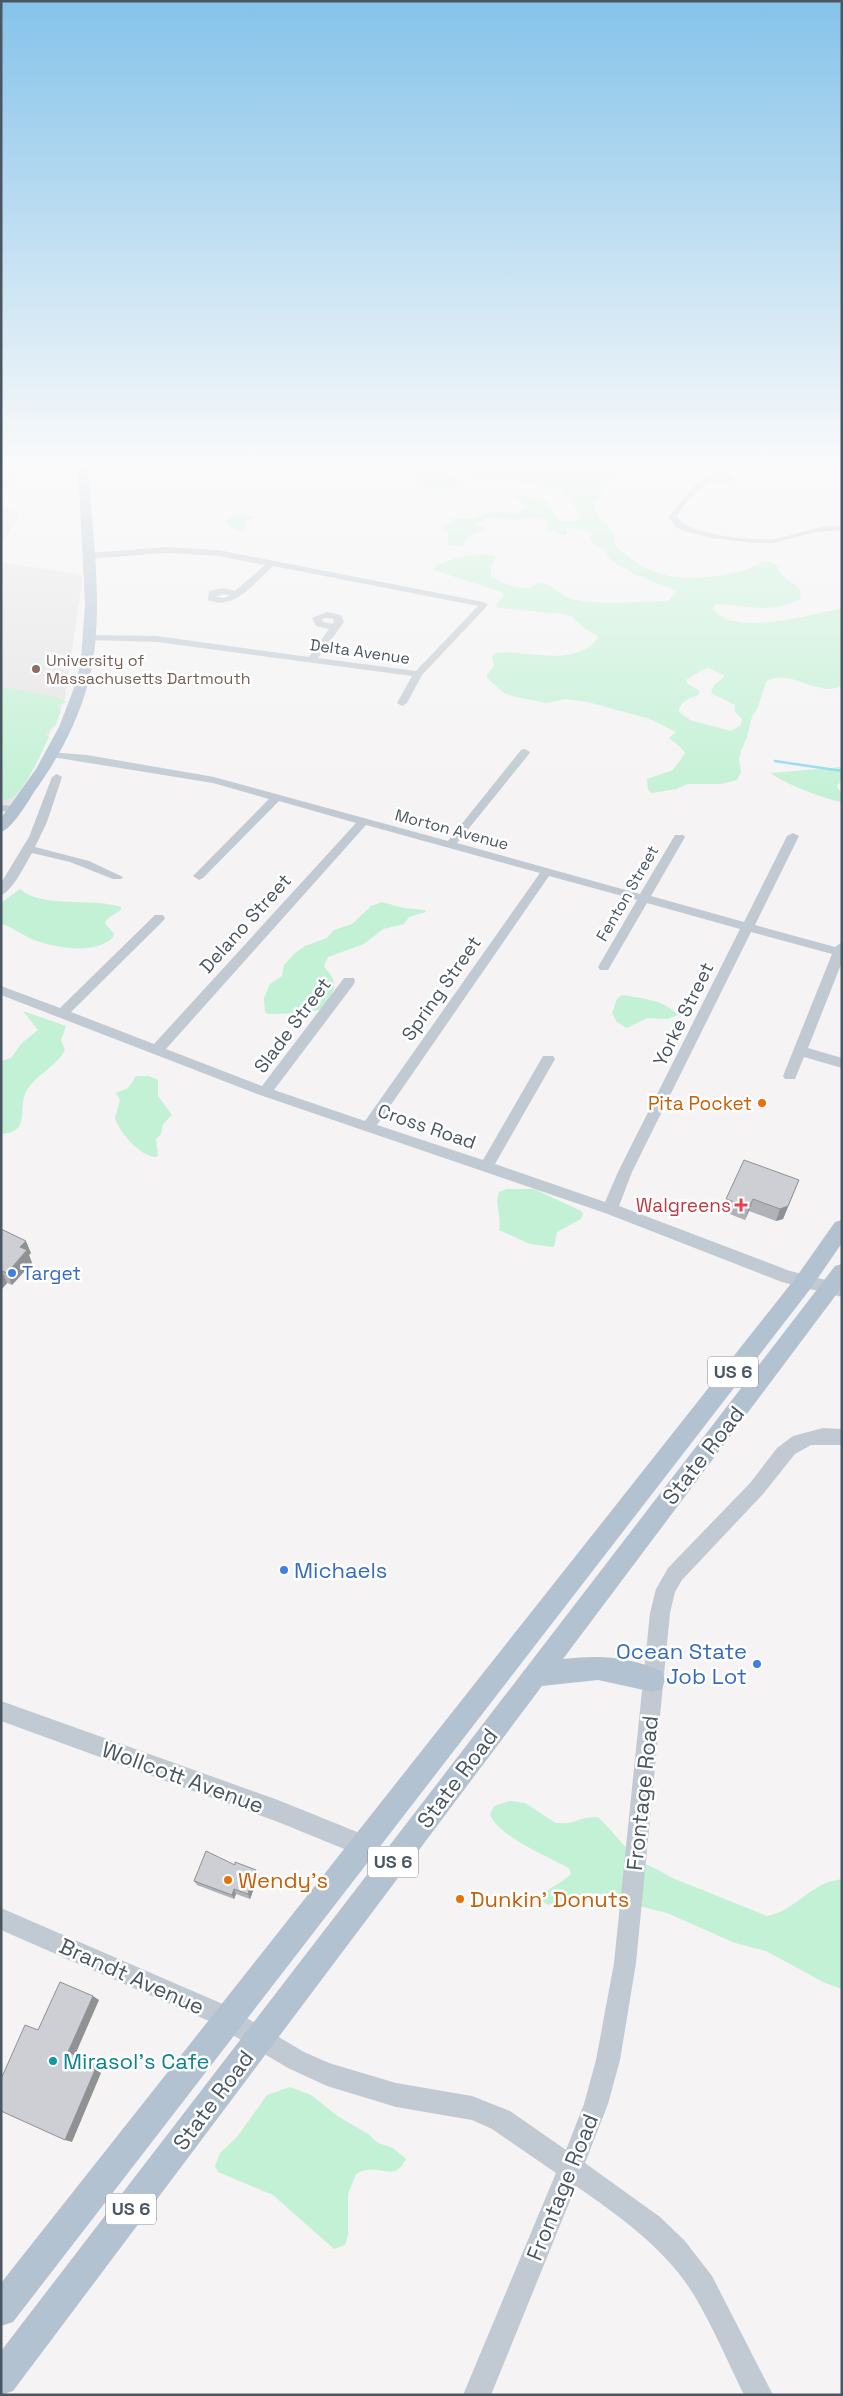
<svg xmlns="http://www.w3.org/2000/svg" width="843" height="2396" viewBox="0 0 843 2396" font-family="'Space Grotesk',sans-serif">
<rect width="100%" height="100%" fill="#f5f3f3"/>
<!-- education -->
<path fill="#e6e4e5" d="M1,469L23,470H26L1,490Z
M1,507L20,513L1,546Z
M1,562L83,575L65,698L39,758L22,788L1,816Z"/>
<!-- green -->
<path fill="#c3f1d5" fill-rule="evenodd" d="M473,465H590L634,469L636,473L601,480L600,483L606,487L607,491L594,503C596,520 606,520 613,533C615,537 614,541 615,544C617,549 625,553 629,557C662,585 707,580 745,570C754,567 763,558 773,563C780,566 776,570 781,574C787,581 795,583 801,591L800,599C774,614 746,606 719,604L715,605L713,609C734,638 812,614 842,608V685C819,700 789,666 766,682L758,707L752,717L747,737L741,751L739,760L741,772L737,780L721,784H688L676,789L652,793L648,790L647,779L673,770L685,753L679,746L669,738L676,732L650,719L588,702L565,699L546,703L512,696L504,693L487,678V675L494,666L492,656L495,653C528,649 574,669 598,638L597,635L585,629L571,616L564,614L498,608L496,605L503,597L502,592L433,570L436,565C449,560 485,549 496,557L491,567V576C503,585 517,588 531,588C545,573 560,598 575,600C605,605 634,602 665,601L670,600L677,591L634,574L610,560L603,549L594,545L590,538L592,534L589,531L567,528V535H561L548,529L547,521L536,518L514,520L489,518L475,523L485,528V530L468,536L464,546L458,547L448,545V533L443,528L453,522L451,519H473L493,511L518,513L528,507L516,499L515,495L518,494L547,500L558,521L572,522L581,519L569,498L560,490L547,489L509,479L475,478L467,474L465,471L477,467ZM709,668L725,676L714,685L711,691L713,694L735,705V712L742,719L741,725L731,731L690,720L679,712C679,702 689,698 698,695L700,691L688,684L686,680C694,676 700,669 709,668Z
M420,468C432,468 460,475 467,483L449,490L425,488L421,483L420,475L413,471Z
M241,515L254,516L252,519L244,523L247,526L240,532L231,528L226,522L230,518Z
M1,684L4,686L2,687L57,697L67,702L57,705L61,710L56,725L45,733L49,737C39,756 25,796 3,801Z
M842,767V780L837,786L842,795L841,802C825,799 782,783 771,773Z
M20,889C42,909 90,897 121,907V910L107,919L105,923L114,934L113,937C97,955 57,948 37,941C24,937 14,927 1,924V903Z
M382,902L404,908L425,910L426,912L409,917L404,924L383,929L364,944L328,957L324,966C326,971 332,974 333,980C337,991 328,1001 322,1009L306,1013L268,1014L265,1012L264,998L270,984L282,976L284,965L295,953L305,946L327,938L334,930L352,924L371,906Z
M622,995C641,998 664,1000 678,1015L667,1019L647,1018L627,1028L617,1022L612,1013L617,999Z
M23,1011L66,1026L61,1040L65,1050C57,1066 37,1074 27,1090C16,1108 33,1132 1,1134V1061L11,1058L22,1043L38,1030Z
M136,1076H149L158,1080V1096L172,1115L163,1124L161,1134L156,1139L158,1156L155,1157C139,1155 120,1133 115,1118L120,1100L116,1093L128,1088Z
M534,1189L581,1211L583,1214L581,1219L557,1232L554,1247L530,1244L499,1230C502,1215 494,1204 499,1192L507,1189Z
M510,1801L525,1803L556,1823H569L585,1818L598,1817C611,1829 622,1845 636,1857C646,1866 659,1869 670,1877L767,1916C790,1912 805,1892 826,1883C831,1881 837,1880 842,1879V1989L825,1983L766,1951L735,1943L667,1913L643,1907L627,1899L611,1895L588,1893L548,1905L537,1898C548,1888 561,1884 571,1874L569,1868C549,1857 496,1835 490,1814L494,1806Z
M290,2087L311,2095L339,2117L368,2134L378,2143L393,2148L406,2159C395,2181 384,2167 367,2170C364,2170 359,2172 356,2174L348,2194V2235L345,2245L334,2249L273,2195L218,2172L215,2166L220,2153L237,2137L267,2095Z"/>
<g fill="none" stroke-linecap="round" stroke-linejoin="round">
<!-- stream -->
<path stroke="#90daee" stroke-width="2.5" d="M775,761L842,771"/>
<!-- minor -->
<path fill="#c1cad2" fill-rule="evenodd" d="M714,472L728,473L736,478L726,484L709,481C697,491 684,503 677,517C689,535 752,541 773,539C797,536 817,524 842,526V530L816,532L774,543H754L711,538L684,531L676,527L669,517L672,512L696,484ZM719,476L727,478H715Z
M166,547L218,550L484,602L488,605L422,675L407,703L402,706L397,703L412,676L157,642L87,640V636L90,635L157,636L309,657L329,629L316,626L312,618L327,612L341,615L344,622L318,658L416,671L478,606L273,566C255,582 234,612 208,600L209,591L223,588L235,591L265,565L218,556L166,553L88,559L84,556L88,553ZM223,594L230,595L224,598L216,597ZM327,618L334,619L333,624L323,622L322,619Z
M525,749L530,752L529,754L457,843L640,894L675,835H683L685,837L651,896L744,922L787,836L793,833L799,836L755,925L835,947L842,942V962L808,1048L842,1058V1068L804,1057L795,1079H785L783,1076L832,954L751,932L632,1172L619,1206L790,1271L842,1284V1297L782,1282L605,1213L260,1095L1,995V986L60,1008L155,915H163L165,918L163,921L71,1012L154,1044L356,823L279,801L203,878L199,880L193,876L195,874L269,799L213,783L52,757L48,756V752L87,755L214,777L448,841L521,750ZM366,825L540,873L365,1121L274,1090L354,984L355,981L354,978H344L262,1086L166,1049ZM549,876L637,900L598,967L600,970H608L647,903L740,929L618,1172L605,1202L495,1164L555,1059L553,1056H543L483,1160L377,1125Z
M57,774L62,777L47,822L35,847L89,861L123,877L121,879H113L70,862L32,853C26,863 12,892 1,895V883L29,837L52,777Z
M1,805L15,806L21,809L15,812L1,811Z
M823,1428L842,1429V1445H811L795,1454L763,1494L682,1580L675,1592L670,1613L636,1963L620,2060L608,2104L585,2163L660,2217L685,2241L712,2276L773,2395H744C728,2362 713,2327 694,2295C666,2249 619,2216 576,2186L491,2395H463L556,2173L492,2129L472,2120L396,2107L327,2086L288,2068L209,2021L1,1930V1908L225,2005L304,2052L329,2063L396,2083L472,2096L510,2111L566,2150L584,2104L596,2060L614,1963L650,1613L656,1589L668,1568L751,1482L777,1448L793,1436Z
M1,1701L278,1800L372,1838L375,1846L372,1854L364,1857L278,1822L1,1721Z"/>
<!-- major -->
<path fill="#b3c2d1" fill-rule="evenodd" d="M78,465H88C92,533 106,618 88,684C77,723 58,759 34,792C28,802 11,830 1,832V818L36,769L59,727L76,683L81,659L85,605Z
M842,1220V1243L811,1288L13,2322L1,2326V2283L797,1276L835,1222Z
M842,1264V1287L563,1659C600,1655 626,1656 662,1671L665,1680L662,1689L653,1692L598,1680L542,1686L13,2391L1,2395V2351L835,1266Z"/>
</g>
<!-- wall -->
<path fill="#b0b2b7" d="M794,1192L783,1219L776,1221L749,1211L745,1220L722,1211L726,1199Z
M1,1229L31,1253L29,1255L32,1263L12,1285L7,1283L1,1290Z
M235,1865L259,1875L250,1899L236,1894L234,1899L197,1885L194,1881Z"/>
<!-- shaded-wall -->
<path fill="#909195" d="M799,1180L783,1219L776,1221L780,1209Z
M753,1199L749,1211L745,1220L749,1207Z
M26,1241L31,1253L29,1255L32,1263L12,1285L7,1273L20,1247Z
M2,1271L7,1283L1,1290V1272Z
M256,1870L259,1875L250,1899L248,1894Z
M234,1889L236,1894L234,1899L232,1895Z
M93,1996L99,2000L75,2055L68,2052Z
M94,2064L100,2067L98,2071L101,2073L72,2142L65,2140Z"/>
<!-- building -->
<path fill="#cdcfd5" stroke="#909195" d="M744,1160L799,1180L788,1206L780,1209L753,1199L749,1207L726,1199Z
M1,1229L26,1241L20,1247L27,1250L7,1273L2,1271L1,1272Z
M206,1851L235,1865V1862L256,1870L248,1894L234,1889L232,1895L194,1881Z
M60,1982L93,1996L68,2052L94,2064L92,2068L95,2070L65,2140L1,2111V2079L25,2025L38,2030Z"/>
<!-- sky -->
<linearGradient id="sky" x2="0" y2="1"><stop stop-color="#85c3ea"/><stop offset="0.58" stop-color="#fafafa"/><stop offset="1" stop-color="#fafafa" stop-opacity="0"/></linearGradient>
<rect width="843" height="800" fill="url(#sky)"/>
<!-- markers -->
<circle fill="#8d6e63" stroke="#fff" stroke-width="2" cx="36" cy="669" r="5"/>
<g fill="#e8710a" stroke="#fff" stroke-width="2">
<circle cx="762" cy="1103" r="5"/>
<circle cx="228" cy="1880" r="5"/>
<circle cx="460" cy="1899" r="5"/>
</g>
<path fill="#e0444e" stroke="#fff" stroke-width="2" d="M738.5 1197.5h5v5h5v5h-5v5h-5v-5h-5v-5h5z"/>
<g fill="#3f7fe0" stroke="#fff" stroke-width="2">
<circle cx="12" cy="1273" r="5"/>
<circle cx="284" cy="1570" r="5"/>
<circle cx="757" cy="1664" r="5"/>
</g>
<circle fill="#0f9aa8" stroke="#fff" stroke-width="2" cx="53" cy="2061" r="5"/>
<g text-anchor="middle" stroke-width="5" stroke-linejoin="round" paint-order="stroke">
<!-- far-street labels -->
<g font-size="16" fill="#4a5661" stroke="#fff">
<text transform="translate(360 651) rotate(8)" y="6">Delta Avenue</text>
<text transform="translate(452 829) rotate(15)" y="6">Morton Avenue</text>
<text transform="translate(627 893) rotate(-60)" y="6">Fenton Street</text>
</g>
<!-- far-education labels -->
<g font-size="16" fill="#785e54" stroke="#fff" text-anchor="start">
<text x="46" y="666">University of<tspan x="46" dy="18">Massachusetts Dartmouth</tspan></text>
</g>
<!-- shield labels -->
<g fill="#fff" stroke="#808990" stroke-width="1">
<rect x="708" y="1356.5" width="50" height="31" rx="4"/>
<rect x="368" y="1846.5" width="50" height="31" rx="4"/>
<rect x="106" y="2193.5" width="50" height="31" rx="4"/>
</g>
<g font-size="18" font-weight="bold" fill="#4a5661">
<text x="733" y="1378">US 6</text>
<text x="393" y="1868">US 6</text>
<text x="131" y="2215">US 6</text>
</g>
<!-- street labels -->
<g font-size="19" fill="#4a5661" stroke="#fff">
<text transform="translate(245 923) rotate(-48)" y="7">Delano Street</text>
<text transform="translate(441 988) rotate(-55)" y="7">Spring Street</text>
<text transform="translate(683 1014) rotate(-64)" y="7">Yorke Street</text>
<text transform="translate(292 1025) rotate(-53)" y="7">Slade Street</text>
<text transform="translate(427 1126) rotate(19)" y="7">Cross Road</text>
</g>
<!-- food labels -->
<g font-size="19" fill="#c56008" stroke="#fff" text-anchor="end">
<text x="752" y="1110">Pita Pocket</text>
</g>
<!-- health labels -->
<g font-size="19" fill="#be3a42" stroke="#fff" text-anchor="end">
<text x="731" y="1212">Walgreens</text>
</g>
<!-- shop labels -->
<g font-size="19" fill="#366cbe" stroke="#fff" text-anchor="start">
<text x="22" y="1280">Target</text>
</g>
<!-- near-street labels -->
<g font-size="22" fill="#4a5661" stroke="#fff">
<text transform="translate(703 1455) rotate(-52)" y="8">State Road</text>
<text transform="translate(183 1777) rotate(20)" y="8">Wollcott Avenue</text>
<text transform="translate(457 1778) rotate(-53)" y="8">State Road</text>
<text transform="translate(642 1793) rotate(-84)" y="8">Frontage Road</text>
<text transform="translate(132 1976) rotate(24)" y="8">Brandt Avenue</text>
<text transform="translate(213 2100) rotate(-53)" y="8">State Road</text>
<text transform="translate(562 2187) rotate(-68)" y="8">Frontage Road</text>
</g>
<!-- near-shop labels -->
<g font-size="22" fill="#366cbe" stroke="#fff" text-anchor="start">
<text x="294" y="1578">Michaels</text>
<text x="747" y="1659" text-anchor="end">Ocean State<tspan x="747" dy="25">Job Lot</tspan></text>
</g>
<!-- near-food labels -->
<g font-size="22" fill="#c56008" stroke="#fff" text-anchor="start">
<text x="238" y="1888">Wendy's</text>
<text x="470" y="1907">Dunkin' Donuts</text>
</g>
<!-- near-culture labels -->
<g font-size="22" fill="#0d838f" stroke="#fff" text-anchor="start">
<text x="63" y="2069">Mirasol's Cafe</text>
</g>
</g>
<!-- border -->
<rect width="843" height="2396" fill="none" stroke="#4a5661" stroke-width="5"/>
</svg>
